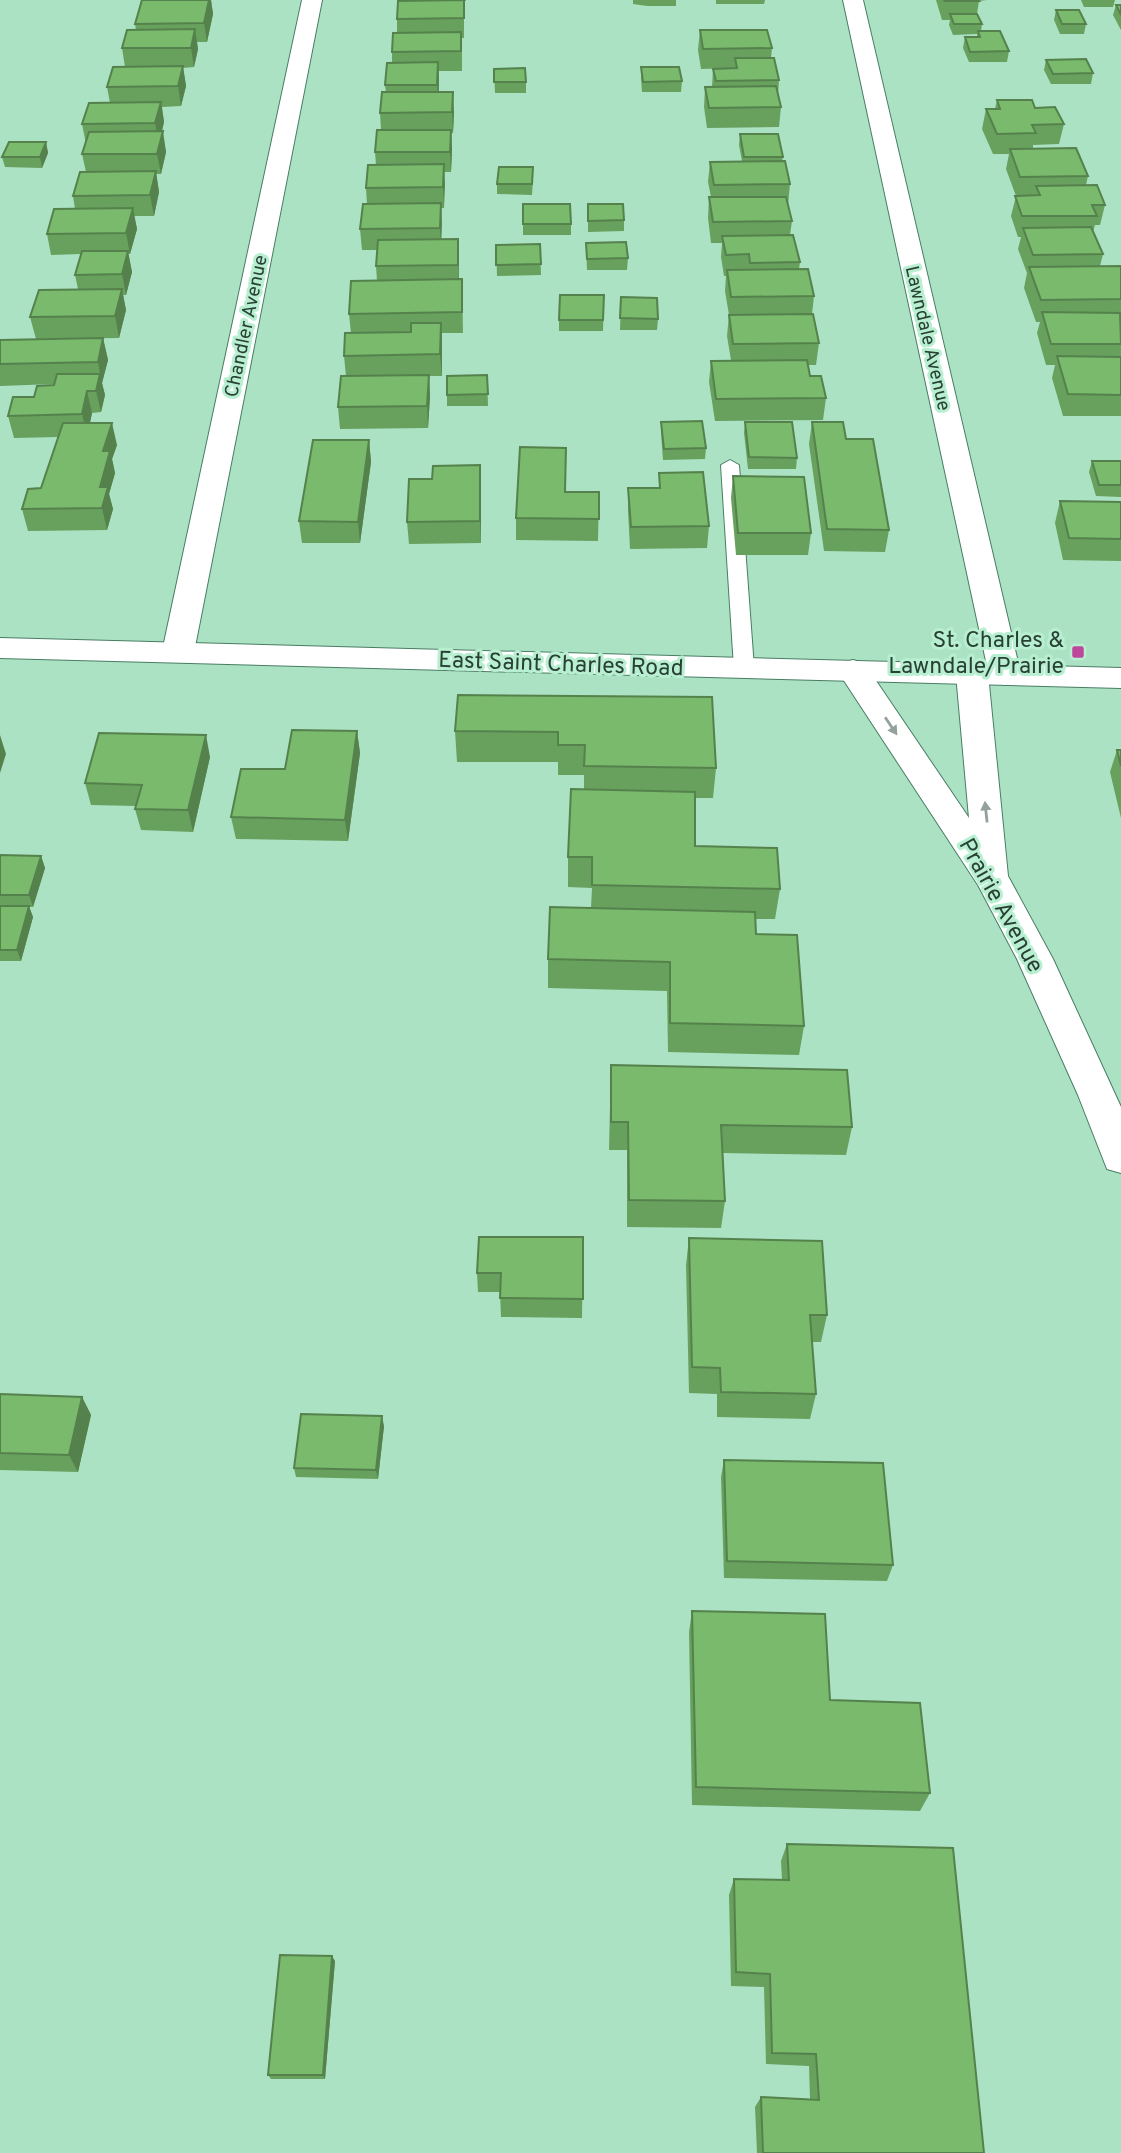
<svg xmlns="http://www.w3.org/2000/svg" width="1121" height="2153" viewBox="0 0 1121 2153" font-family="Overpass,sans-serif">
<rect width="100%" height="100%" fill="#abe2c4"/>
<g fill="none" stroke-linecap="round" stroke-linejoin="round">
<defs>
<path id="service" d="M730,460L739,465L754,668L751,673H737L734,668L721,465Z"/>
<path id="minor" d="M302,0H322L194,652L189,659L178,662L167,659L162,652Z
M843,0H863L1021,675L1016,682L1005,685L994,682L989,675Z
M853,660L864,663L969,818L956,674L961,667L972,664L983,667L988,674L1008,876L1053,959L1121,1107V1173L1107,1169L1078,1095L1017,959L978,885L837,670L842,663Z"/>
<path id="secondary" d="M0,638L1121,668V688L0,658Z"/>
</defs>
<!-- service casing -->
<use href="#service" stroke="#497d63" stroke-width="2"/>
<!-- minor casing -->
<use href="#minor" stroke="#497d63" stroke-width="2"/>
<!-- secondary casing -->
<use href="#secondary" stroke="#497d63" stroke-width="2"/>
<!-- service -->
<use href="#service" fill="#fff" fill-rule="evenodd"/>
<!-- minor -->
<use href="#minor" fill="#fff" fill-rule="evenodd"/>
<!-- secondary -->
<use href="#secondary" fill="#fff" fill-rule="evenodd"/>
</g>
<!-- wall -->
<path fill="#68a05e" d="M141,0H211L213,14L207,42H197L198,49L194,67L183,68L186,86L181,106L162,107L164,122L162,131L166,152L161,174H156L159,192L154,216H134L137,229L130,254H128L132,272L126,295H123L126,310L119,338L36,339L30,317L78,289L75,275L81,254L51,255L47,234L75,209L73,196L86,172L82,154L86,144L82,124L110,103L107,87L125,67L122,48L136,30L135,24Z
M401,0H466V1H464V38H462V71H439V92L454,112L453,133H451L452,150L451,172H444V208H441V239H458L459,279H462L463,333H442V376H429L430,396L428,428L340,429L338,407L346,376L344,356L351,333L349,314L377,281L376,266L377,250H362L360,229L367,204L366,188L376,165L375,152L381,130L380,113L386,92L385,85L392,63V52L397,33V19Z
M633,0H676V6H647L633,4Z
M716,0H765L764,4H716Z
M936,0H987L979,1L977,14L982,24L981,31L1009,51L1007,62H969L963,48L965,37H977V34L953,35L949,25L950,20H942Z
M1081,0H1115L1113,7H1084Z
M1116,5H1121V30L1113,15Z
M1056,10L1086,24L1084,34H1060L1054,20Z
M700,30L772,48L771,58L779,80L778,96L781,107L779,127L707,128L704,107L705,87H712L713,69L734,68L701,69L698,50Z
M1046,60L1093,73L1091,84H1051L1044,70Z
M641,67L682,81L681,92H642L641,78Z
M494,69L526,82V93H495Z
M997,100L1035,108L1064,124L1059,144L1033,145V148L1088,176L1086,185L1105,205L1100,225H1095L1093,232L1103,254L1100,266H1121V416H1063L1052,378L1055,365H1046L1037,333L1040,322H1036L1024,288L1027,273L1018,249L1021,237H1018L1011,216L1016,196L1006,169L1009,154H993L982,129L986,109H995Z
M740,134L783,157L782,161L790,184L788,205L792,221L790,235L800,262L799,269L814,296L812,314L819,343L816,365H808L810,376L826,398L823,420L715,421L709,382L711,361L731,360L727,336L729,315L725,291L726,276H724L721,257L722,243H711L708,218L709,197H711L708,182L710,162L742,161L739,145Z
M46,142L48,153L42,168L5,167L2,157Z
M533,178L532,195L497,194V184Z
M523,204L571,224V235H523Z
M588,204L624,220V231L588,232Z
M586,243L628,258L627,270H587Z
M540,244L541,275L497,276L496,245Z
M604,295L603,331H559V320Z
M621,297L658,319L657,330H620Z
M103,338L108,360L102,383L105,395L101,412L92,413L90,423L117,445L112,459L115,473L109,494L113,509L107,530L28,531L22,509L41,488L58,437L14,438L8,416L34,397L54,384L0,386V340Z
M487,375L488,406H447V395Z
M661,422L706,448L705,459L663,460L661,433Z
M745,422L797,458L796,469H748L744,433Z
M812,422L846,439L889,530L885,552L824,551L809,444Z
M369,440L371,462L360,543H302L299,521Z
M1092,461H1121V497L1096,496L1089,472Z
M659,473L709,526L707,548L630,549L628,510V488H659Z
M733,476L811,533L808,555H736L731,498Z
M481,487V543L409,544L407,522Z
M566,492H599L598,541L516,540V518Z
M1060,501L1121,502V561L1063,560L1055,523Z
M458,695L716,768L713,798H695V846L780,889L775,919H755L756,934L804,1026L799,1055L668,1052L667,991L548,988V959L591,908L592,888L568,887V857L584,789V775H558V762H457L455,731Z
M357,731L360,753L348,841L236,839L231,817L285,769Z
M1117,750H1121V818L1110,772Z
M210,757L193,832L141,830L135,809L136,806L91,805L85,783Z
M0,855L41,856L45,868L33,907H29L33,917L21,961H0Z
M611,1065L852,1127L846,1155L723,1153L725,1201L721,1228L627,1227V1150H609Z
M583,1237L582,1318L501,1317L500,1292H478L477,1273Z
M689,1238L827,1315L821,1342H812L816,1394L810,1419L717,1417V1394L689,1393L686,1265Z
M0,1394L82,1397L91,1415L78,1472L0,1470Z
M384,1426L378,1479L296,1477L294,1468Z
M724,1460L893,1565L887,1581L724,1578L721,1477Z
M692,1611L830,1700L930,1793L920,1811L692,1805L689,1632Z
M787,1844L984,2153H757L755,2107L761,2097L810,2099L809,2066L766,2064L764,1987L731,1986L729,1895L734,1879L782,1880L781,1861Z
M335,1961L325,2079H271L268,2075Z"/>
<!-- shaded-wall -->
<path fill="#55824c" d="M209,0H211L213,14L207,42L204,23Z
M195,29L198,49L194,67L191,48Z
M438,62L439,82L438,105L437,85Z
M183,66L186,86L181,106L178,86Z
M453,92L454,112L453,133L452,112Z
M161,102L164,122L159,143L155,123Z
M451,130L452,150L451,172L450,152Z
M163,131L166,152L161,174L157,154Z
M46,142L48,153L42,168L40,157Z
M444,164L445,185L444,208L443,187Z
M156,171L159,192L154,216L150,195Z
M441,203L442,224L441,249L440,228Z
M133,208L137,229L130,254L126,233Z
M458,239L459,260L458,286Z
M128,251L132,272L126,295L122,274Z
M122,289L126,310L119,338L115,316Z
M441,323L442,344V376L440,354Z
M103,338L108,360L102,383L105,395L101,412L96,391L100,374L98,362Z
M429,375L430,396L428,428L427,406Z
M87,391L92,413L87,436L82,414Z
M112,423L117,445L112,459L115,473L109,494L113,509L107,530L102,508L100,487L103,451Z
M369,440L371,462L360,543L358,522Z
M480,465L481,487V543L480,521Z
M357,731L360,753L348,841L345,820Z
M0,735L6,754L0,773Z
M206,735L210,757L193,832L188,810Z
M41,856L45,868L33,907L29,895Z
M29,906L33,917L21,961L17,950Z
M82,1397L91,1415L78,1472L69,1455Z
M382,1416L384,1426L378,1479L376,1470Z
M332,1956L335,1961L325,2079L323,2075Z"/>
<!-- building -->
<path fill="#79ba6d" stroke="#55824c" stroke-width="2" d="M142,0H209L204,23L135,24Z
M464,0V18L397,19L398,1Z
M944,0H978L979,1H945Z
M1116,5H1121V15Z
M1056,10H1079L1086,24H1062Z
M950,14H977L982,24H954Z
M195,29L191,48H122L127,30Z
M700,30H767L772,48L703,49Z
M978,31H1000L1009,51L970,52L965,37H980Z
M461,32V51L392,52L393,33Z
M735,58H774L779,80L716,81L713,69L737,68Z
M1086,59L1093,73L1053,74L1046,60Z
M438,62L437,85H385L387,63Z
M183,66L178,86L107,87L113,67Z
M641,67H679L682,81L643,82Z
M525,68L526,82H494V69Z
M776,86L781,107L709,108L705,87Z
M382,92H453L452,112L380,113Z
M997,100H1032L1035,108L1055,107L1064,124L1032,125L1036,133L997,134L986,109H1000Z
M161,102L155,123L82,124L89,103Z
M377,130H451L450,152H375Z
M163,131L157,154H82L89,132Z
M740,134H778L783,157H744Z
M9,142H46L40,157H2Z
M1076,148L1088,176L1020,177L1010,149Z
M785,161L790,184L714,185L710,162Z
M444,164L443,187L366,188L368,165Z
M499,167H533L532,184H497Z
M156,171L150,195L73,196L80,172Z
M1097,185L1105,205H1092L1097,216H1022L1015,196L1040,195L1036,186Z
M709,197H786L792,221L713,222Z
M441,203L440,228L360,229L363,204Z
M523,204H570L571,224H523Z
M588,204H623L624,220L588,221Z
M133,208L126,233L47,234L54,209Z
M1091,227L1103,254L1033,255L1023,228Z
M793,235L800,262L750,263L749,254L726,255L722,236Z
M458,239V265L376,266L378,240Z
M626,242L628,258L587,259L586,243Z
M540,244L541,264L496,265V245Z
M82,251H128L122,274L75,275Z
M1121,266V299L1041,300L1029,267Z
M808,269L814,296L731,297L727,270Z
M462,279V312L349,314L351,281Z
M122,289L115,316L30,317L39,290Z
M560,295H604L603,320H559Z
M621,297L657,298L658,319L620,318Z
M1042,312L1120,313L1121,344H1051Z
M813,314L819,343L733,344L729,315Z
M411,323H441L440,354L344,356L345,333L411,332Z
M103,338L98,362L0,364V340Z
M1057,356L1121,357V395L1068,394Z
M807,360L810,376H821L826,398L716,399L711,361Z
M57,374H100L96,391H87L82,414L8,416L13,397H34L37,386L54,385Z
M429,375L427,406L338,407L341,376Z
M487,375L488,394L447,395V376Z
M702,421L706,448L664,449L661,422Z
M745,422H792L797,458L749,457Z
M812,422H843L846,439H873L889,530L827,529Z
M63,423H112L103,451H110L100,487H108L102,508L22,509L28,489L41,488Z
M313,440H369L358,522L299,521Z
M520,447L566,448L565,492H599V519L516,518Z
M1092,461H1121V485H1099Z
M480,465V521L407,522L409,479H432L433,466Z
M703,472L709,526L631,527L628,488H660L659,473Z
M733,476L804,477L811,533H738Z
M1060,501L1121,502V539L1069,538Z
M458,695L712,697L716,768L584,766L585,745H558V732L455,731Z
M292,730L357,731L345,820L231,817L241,769H285Z
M99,733L206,735L188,810L135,809L142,785L85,783Z
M1117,750H1121V766Z
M571,789L695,792V846L777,848L780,889L592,885V857H568Z
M0,855L41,856L29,895H0Z
M0,906H29L17,950H0Z
M550,907L755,912L756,934L797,935L804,1026L670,1023V962L548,959Z
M611,1065L847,1070L852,1127L721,1125L725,1201L629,1200L628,1122H611Z
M479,1237H583V1299L500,1298L501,1273H477Z
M689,1238L822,1241L827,1315H810L816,1394L721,1392L720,1368L692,1367Z
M0,1394L82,1397L69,1455L0,1453Z
M301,1414L382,1416L376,1470L294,1468Z
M724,1460L883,1463L893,1565L727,1561Z
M692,1611L825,1614L830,1700L920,1703L930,1793L696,1787Z
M787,1844L953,1848L984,2153H763L761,2097L819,2100L816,2054L772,2053L770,1974L736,1972L734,1879L789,1880Z
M280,1955L332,1956L323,2075H268Z"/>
<!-- one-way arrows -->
<defs><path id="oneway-solid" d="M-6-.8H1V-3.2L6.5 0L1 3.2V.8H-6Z" transform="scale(1.75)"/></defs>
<g fill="#94a09a">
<use href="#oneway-solid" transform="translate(891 726) rotate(56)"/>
<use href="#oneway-solid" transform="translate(986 812) rotate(-96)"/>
</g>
<!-- markers -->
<rect fill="#be479c" stroke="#b8efd1" stroke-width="2.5" x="1071" y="645" width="14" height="14" rx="3.5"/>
<g text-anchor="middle" stroke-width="6" stroke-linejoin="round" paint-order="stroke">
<!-- far-street labels -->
<g font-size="19" fill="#294034" stroke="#b8efd1">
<text transform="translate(245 326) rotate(-78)" y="7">Chandler Avenue</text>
<text transform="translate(929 338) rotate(77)" y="7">Lawndale Avenue</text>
</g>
<!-- poi labels -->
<g font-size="23" fill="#294034" stroke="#b8efd1" text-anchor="end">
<text x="1064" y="647">St. Charles &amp;<tspan x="1064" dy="26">Lawndale/Prairie</tspan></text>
</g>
<!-- street labels -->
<g font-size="23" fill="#294034" stroke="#b8efd1">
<text transform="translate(561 663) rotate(2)" y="8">East Saint Charles Road</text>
<text transform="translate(1002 905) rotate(61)" y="8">Prairie Avenue</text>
</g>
</g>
</svg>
